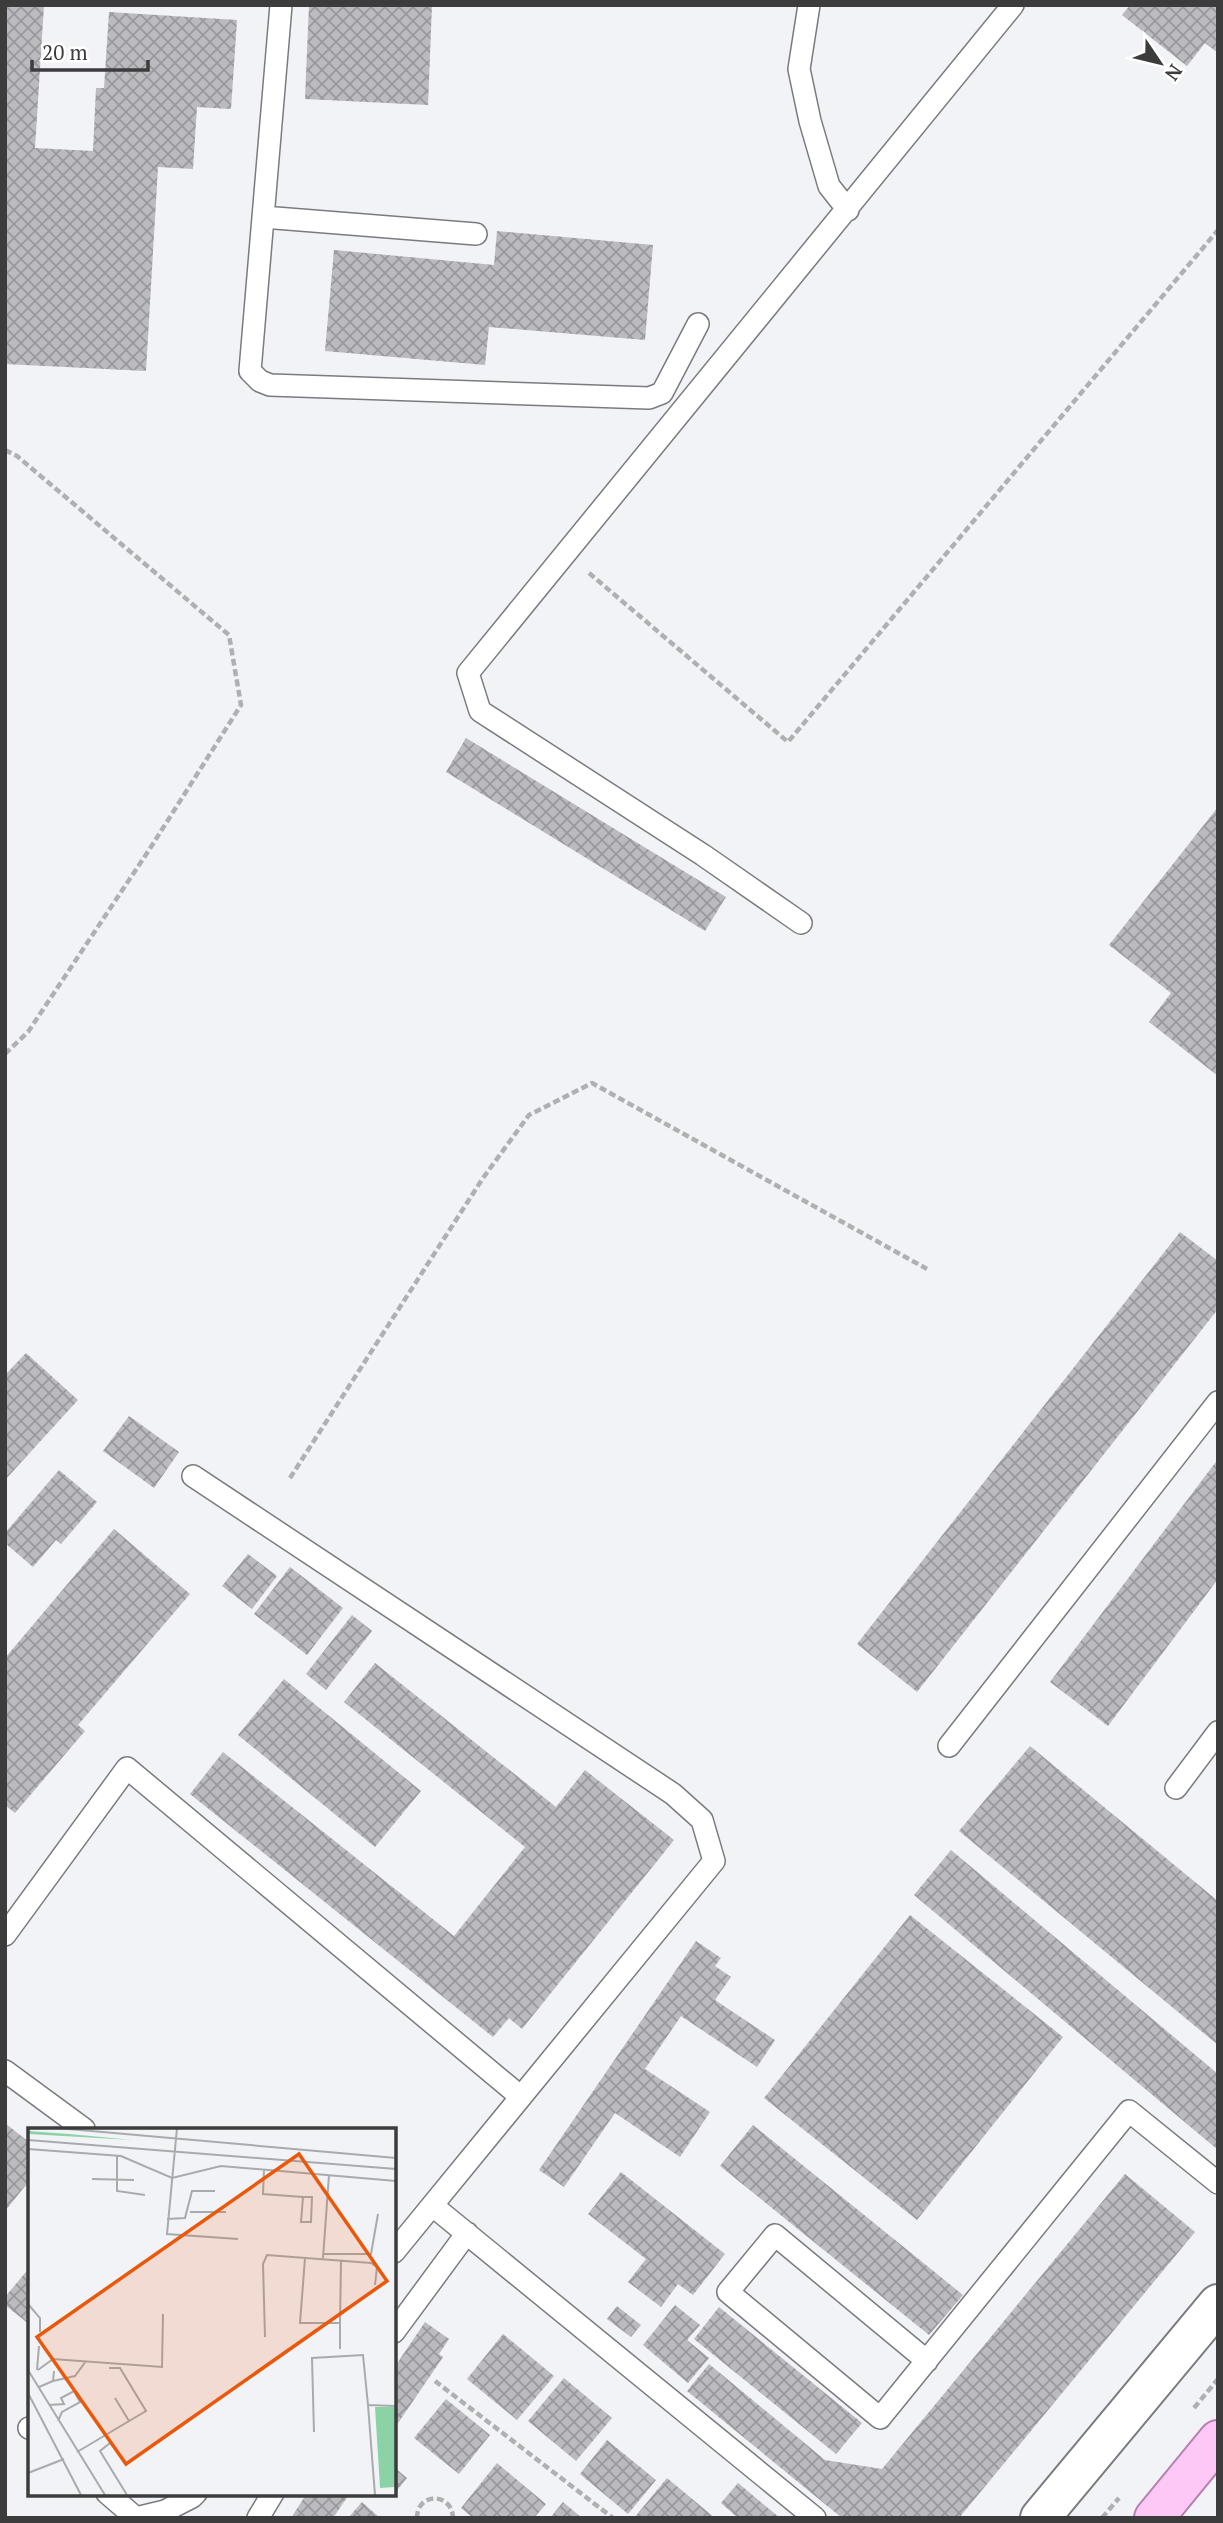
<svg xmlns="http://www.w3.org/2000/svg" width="1223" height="2523" viewBox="0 0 1223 2523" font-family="'PT Serif',serif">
<defs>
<pattern id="building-cross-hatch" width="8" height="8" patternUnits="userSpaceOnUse" patternTransform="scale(1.75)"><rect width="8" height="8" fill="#bbbabe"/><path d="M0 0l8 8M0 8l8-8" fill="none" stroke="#99989c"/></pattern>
</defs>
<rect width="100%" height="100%" fill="#f2f3f6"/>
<!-- building -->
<path fill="url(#building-cross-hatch)" d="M5,5H44L35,148L93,151L96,88H104L109,12L237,20L231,109L197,107L193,169L158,167L146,371L5,364Z
M309,5H432L428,105L305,99Z
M1130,5H1218V53L1205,43L1187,66L1122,15Z
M497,231L653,245L645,340L489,327L485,365L325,351L334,250L494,265Z
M466,738L726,897L705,931L446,772Z
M1218,807V1076L1149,1022L1171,993L1109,945Z
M1180,1232L1218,1261V1309L917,1692L857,1644Z
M26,1353L78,1400L5,1480V1375Z
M129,1416L179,1452L154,1488L103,1451Z
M1218,1459V1579L1108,1726L1050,1682Z
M59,1470L97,1502L61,1544L56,1540L33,1567L5,1543V1533Z
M114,1529L190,1594L78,1725L85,1731L15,1813L5,1805V1658Z
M248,1554L277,1576L252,1609L222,1586Z
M290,1567L343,1608L307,1655L254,1614Z
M352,1615L372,1631L326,1690L306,1674Z
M375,1663L556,1807L585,1770L674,1840L522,2029L509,2018L493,2037L190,1794L223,1752L454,1936L525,1847L344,1702Z
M284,1679L421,1791L375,1847L238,1735Z
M1030,1746L1218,1901V2045L959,1831Z
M951,1850L1218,2074V2150L914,1895Z
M910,1915L1063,2037L917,2220L764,2098Z
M696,1941L721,1958L715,1966L731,1977L715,2000L775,2040L757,2067L681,2016L645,2069L710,2112L680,2157L615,2113L564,2187L539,2170Z
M5,2123L30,2143V2180L5,2211Z
M753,2125L963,2295L929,2335L720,2166Z
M621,2172L725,2254L693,2295L678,2284L661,2307L628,2282L646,2259L588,2214Z
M1125,2174L1195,2232L959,2518H842L687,2391L709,2364L825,2460L882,2469Z
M30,2267V2325L5,2305V2297Z
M675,2305L700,2325L687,2340L709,2358L688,2383L643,2345Z
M617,2306L641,2325L631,2337L607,2319Z
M719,2307L862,2423L836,2454L694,2339Z
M425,2322L449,2339L439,2354L443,2357L394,2429V2368Z
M503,2334L554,2376L517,2420L467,2379Z
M564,2378L612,2418L576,2461L528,2421Z
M446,2399L490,2435L459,2474L414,2438Z
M607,2440L656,2480L628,2514L580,2474Z
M497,2463L546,2504L534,2518H473L461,2508Z
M394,2467L407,2478L394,2494Z
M667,2478L715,2518H634Z
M738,2483L780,2518H738L721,2503Z
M307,2493H350L333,2518H291Z
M362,2502L380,2518H348Z
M563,2502L582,2518H550Z"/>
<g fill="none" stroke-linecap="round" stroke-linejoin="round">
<defs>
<path id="lane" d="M281,5L250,371L260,381L270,385L649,398L662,393L698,324
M809,5L799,69L810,121L829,186L848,210
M263,217L476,234
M801,923L703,855L480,711L468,673L1013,5
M193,1476L673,1794L702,1820L714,1861L394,2252
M949,1746L1218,1402
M1176,1788L1218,1732
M5,1935L127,1768L521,2097
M5,2071L84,2129
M433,2206L815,2518
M394,2332L467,2233
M927,2361L775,2235L728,2292L880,2418L1129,2111L1218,2183
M29,2428H30
M107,2493L136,2518L165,2511L192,2497L196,2493
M258,2518L273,2493"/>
<path id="street" d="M1040,2518L1218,2304"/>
<path id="primary" d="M1154,2518L1218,2440"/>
</defs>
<!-- lane casing -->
<use href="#lane" stroke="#7a7b7e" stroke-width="24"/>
<!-- street casing -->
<use href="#street" stroke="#7a7b7e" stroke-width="42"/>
<!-- primary casing -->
<use href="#primary" stroke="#b880b1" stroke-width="42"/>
<!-- path -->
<path stroke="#afb0b2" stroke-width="4.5" stroke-dasharray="7 3.5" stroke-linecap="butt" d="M5,450L17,456L229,635L241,705L149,850L28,1032L5,1054
M589,573L788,742L1218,230
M290,1478L483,1178L529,1115L592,1083L927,1269
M435,2381L613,2518
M1194,2408L1218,2379
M417,2518C417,2492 452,2492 453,2518
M1102,2518L1119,2498"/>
<!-- lane -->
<use href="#lane" stroke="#fff" stroke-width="21"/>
<!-- street -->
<use href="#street" stroke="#fff" stroke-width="38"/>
<!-- primary -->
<use href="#primary" stroke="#fdc8f6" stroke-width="38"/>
</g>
<!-- overview -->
<g transform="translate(28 2128)">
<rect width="368" height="368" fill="#f2f3f6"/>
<path d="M0,3L41,6L105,12L0,6ZM347,279H367V359L352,360Z" fill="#8bd3a7"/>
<path fill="none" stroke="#a9aaac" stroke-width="2" d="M29,0L368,30M149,0L139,106L210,111M0,12L368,41M0,21L93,28L144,50L193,38L368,53M89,28V63L117,67M236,42L235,66L275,69H284L283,94H273L275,69M64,51L106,52M162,84H198M139,91L157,90L164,63H187M295,126H343L350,86M277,130L272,195H312L313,133M295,130L301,47M0,176L12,190V204M312,195V221M237,209L235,136L239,127L343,135L349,139L347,157M0,242L77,367M9,242L11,218M10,242L25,231L134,239L135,186M25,253L47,248L58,233M11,259L25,253L26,243M0,265L53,367M87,270L101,293M21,277L36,276L33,270L46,263L52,274L34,284L30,293M286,304L284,230L335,227L340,277M82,315L72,323L99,367M49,324L118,283L92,240H81M0,345L36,331M347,367L340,277L368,278"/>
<path fill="#e8590c" fill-opacity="0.15" stroke="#e8590c" stroke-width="3.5" d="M271,26L359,153L98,336L9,209Z"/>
<rect width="368" height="368" fill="none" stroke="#3c3c3d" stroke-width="3.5"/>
</g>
<!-- border -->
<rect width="1223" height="2523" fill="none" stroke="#3c3c3d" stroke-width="14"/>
<!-- north arrow -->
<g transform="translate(1160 63) rotate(125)" stroke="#ffffff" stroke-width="5" paint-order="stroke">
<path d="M0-5L12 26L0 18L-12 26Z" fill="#3c3c3d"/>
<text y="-10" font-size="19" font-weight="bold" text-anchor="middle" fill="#3c3c3d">N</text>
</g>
<!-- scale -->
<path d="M32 60v10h116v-10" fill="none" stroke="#3c3c3d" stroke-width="3.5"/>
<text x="42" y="60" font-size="21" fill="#3c3c3d" stroke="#ffffff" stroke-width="5" paint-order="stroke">20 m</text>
</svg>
